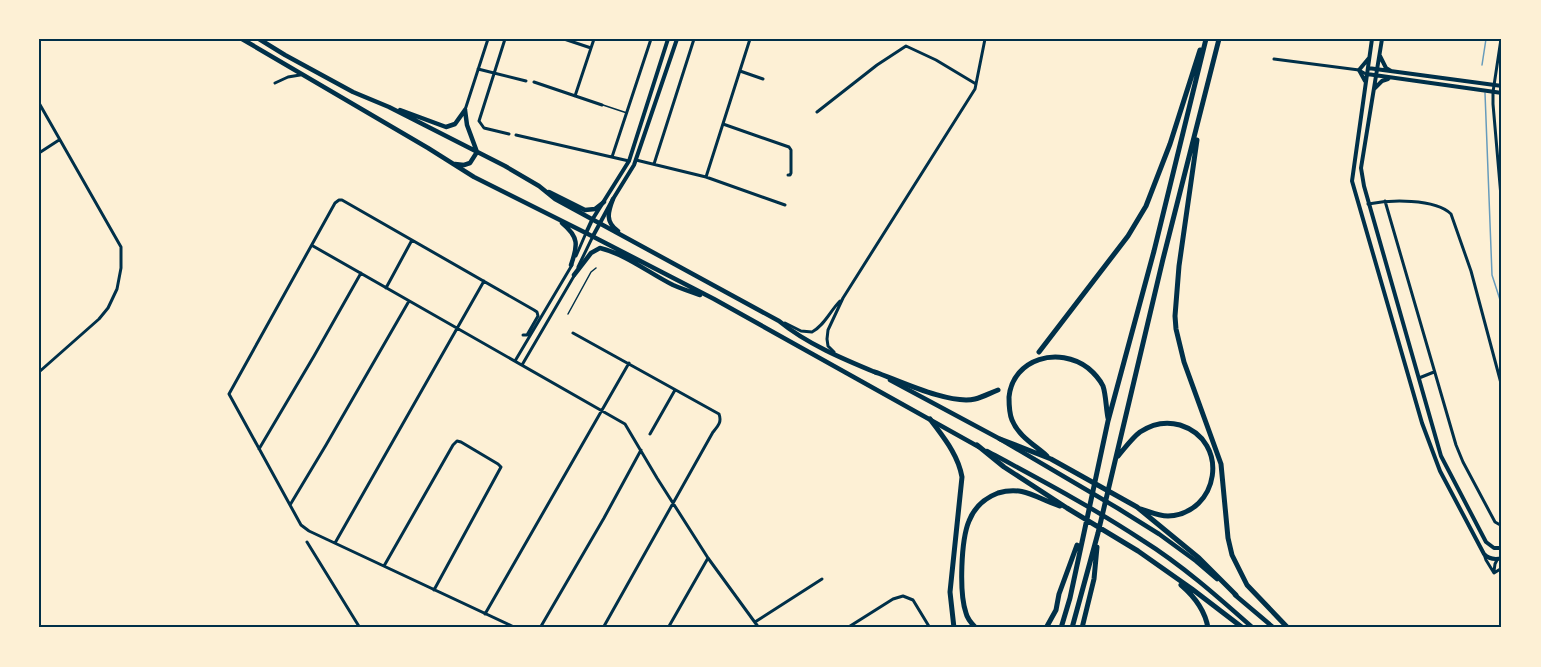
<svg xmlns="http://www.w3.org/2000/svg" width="1541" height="667" viewBox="0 0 1541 667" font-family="'Libre Baskerville',serif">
<rect width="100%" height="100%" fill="#fdf0d5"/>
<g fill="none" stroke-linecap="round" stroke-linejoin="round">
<!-- stream -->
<path stroke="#669bbc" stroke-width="1.5" d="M1482,65L1486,39
M1485,93L1492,275L1502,306"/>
<!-- service -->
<path stroke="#003049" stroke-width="1.5" d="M603,105L627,113
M568,314L591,272L596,268"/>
<!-- minor -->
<path stroke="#003049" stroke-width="3" d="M505,39L479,121L484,128L509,134
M564,39L591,48
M1501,39L1493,92V104L1502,208
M1274,59L1359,70L1366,74
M478,69L526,81
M740,71L763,79
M534,82L602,105
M275,83L288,77L300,75
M575,96L594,39
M39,103L121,247V268L117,289L108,308L99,319L39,372
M465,110L488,39
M817,112L877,65L906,46L936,60L976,84
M723,124L789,147L791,150V173L790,175H788
M516,135L629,161
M39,153L59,140
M612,157L651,39
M636,160L706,177L785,205
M654,164L694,39
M706,177L750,39
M1385,201L1456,445L1463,462L1495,522L1502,526
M1368,204C1389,200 1435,198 1451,214L1471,271L1502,387
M313,246L625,424L657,478L708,558L759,628
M576,256L586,233
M578,267L593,236
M386,288L412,240
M785,323L801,331L812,332C825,325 830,311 840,301
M573,333L719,414C722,422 718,426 713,432L603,628
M834,352L828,346L827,339L828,330L843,298L975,89L985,39
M515,361L572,265
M522,365L574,276
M1419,378L1434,372
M650,434L675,390
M259,449L314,356L361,273
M290,505L326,445L409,301
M307,542L360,628
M335,543L484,281
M1484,554L1486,560L1494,573
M384,566L453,445L457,441L461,442L498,464L501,467L434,590
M1494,571L1495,564L1497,560
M1494,573L1502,568
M485,614L629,363
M755,622L822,579
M516,628L309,531L301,525L229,394L335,203L339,200H342L534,310L537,312L538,316L527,335H523
M540,628L604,518L641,450
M668,628L708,558
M847,628L893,599L903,596L913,600L930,628"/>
<!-- tertiary -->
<path stroke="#003049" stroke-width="4" d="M1372,39L1352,181L1422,423L1440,471L1484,554C1489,559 1495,560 1502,558
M1382,39L1361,168L1364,186L1441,456L1486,542L1494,548H1502
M1380,56L1386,68L1391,71
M1368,68L1502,86
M1367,74L1502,93
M1365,81L1359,70L1369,58
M1375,88L1382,81L1388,79
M586,233L592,220L629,161L668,39
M593,236L613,199L634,165L677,39"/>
<!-- primary -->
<path stroke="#003049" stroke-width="4.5" d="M242,39L428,148L474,177L586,233L714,299L979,447
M259,39L285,55L353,92L389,107L505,166L539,186L555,199L779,321C807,344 843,359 877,373
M400,110L446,127L455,124L465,110
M455,164L464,165L470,163L477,152L467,125L465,110
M549,192L585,210L595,209L604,202
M613,199C608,212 605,222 618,231
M562,223C579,237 578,245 571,265
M574,275L591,253L600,248C627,255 649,273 673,285C682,289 691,292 700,295
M890,380L1000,439L1119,509L1159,534L1196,561L1217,579
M987,451C1039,479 1092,507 1142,540C1182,565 1218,597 1253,628
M1235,595L1274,628"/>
<!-- motorway -->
<path stroke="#003049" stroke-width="5" d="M1197,140L1179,266L1175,316L1176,329L1184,362L1221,464L1228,538L1232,555L1247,585L1288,628
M1039,352L1128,236L1146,206L1170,144L1200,50
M875,372C900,381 950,405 975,399C983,397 990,393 998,390
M930,419C943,437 958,454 962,477L950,592L954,628
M1000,439L1051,459L1137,507L1199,558L1236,595
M977,445L1004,467L1067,508L1138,551L1192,589L1243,628
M1047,456C1035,445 1019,437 1012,420C1009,413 1009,405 1009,397C1013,358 1059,346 1088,368C1094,373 1099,378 1103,386C1106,395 1106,408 1108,418
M1118,456C1125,448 1132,438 1140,432C1152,424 1166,421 1180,425C1231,441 1219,514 1168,516C1159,516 1150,512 1141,509
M1181,585C1195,597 1205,610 1208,628
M976,628C972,624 967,618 966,613C959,593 961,540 969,521C974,508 985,498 998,493C1024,485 1037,499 1060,506
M1046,628L1056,610L1059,594L1077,545
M1061,628L1070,598L1108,421L1154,251L1206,39
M1072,628L1098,533L1163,259L1219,39
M1082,628L1094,579L1097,547"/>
</g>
<!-- border -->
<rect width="1541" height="667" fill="none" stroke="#fdf0d5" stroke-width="81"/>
<rect x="40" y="40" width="1460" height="586" fill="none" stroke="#003049" stroke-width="2"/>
</svg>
